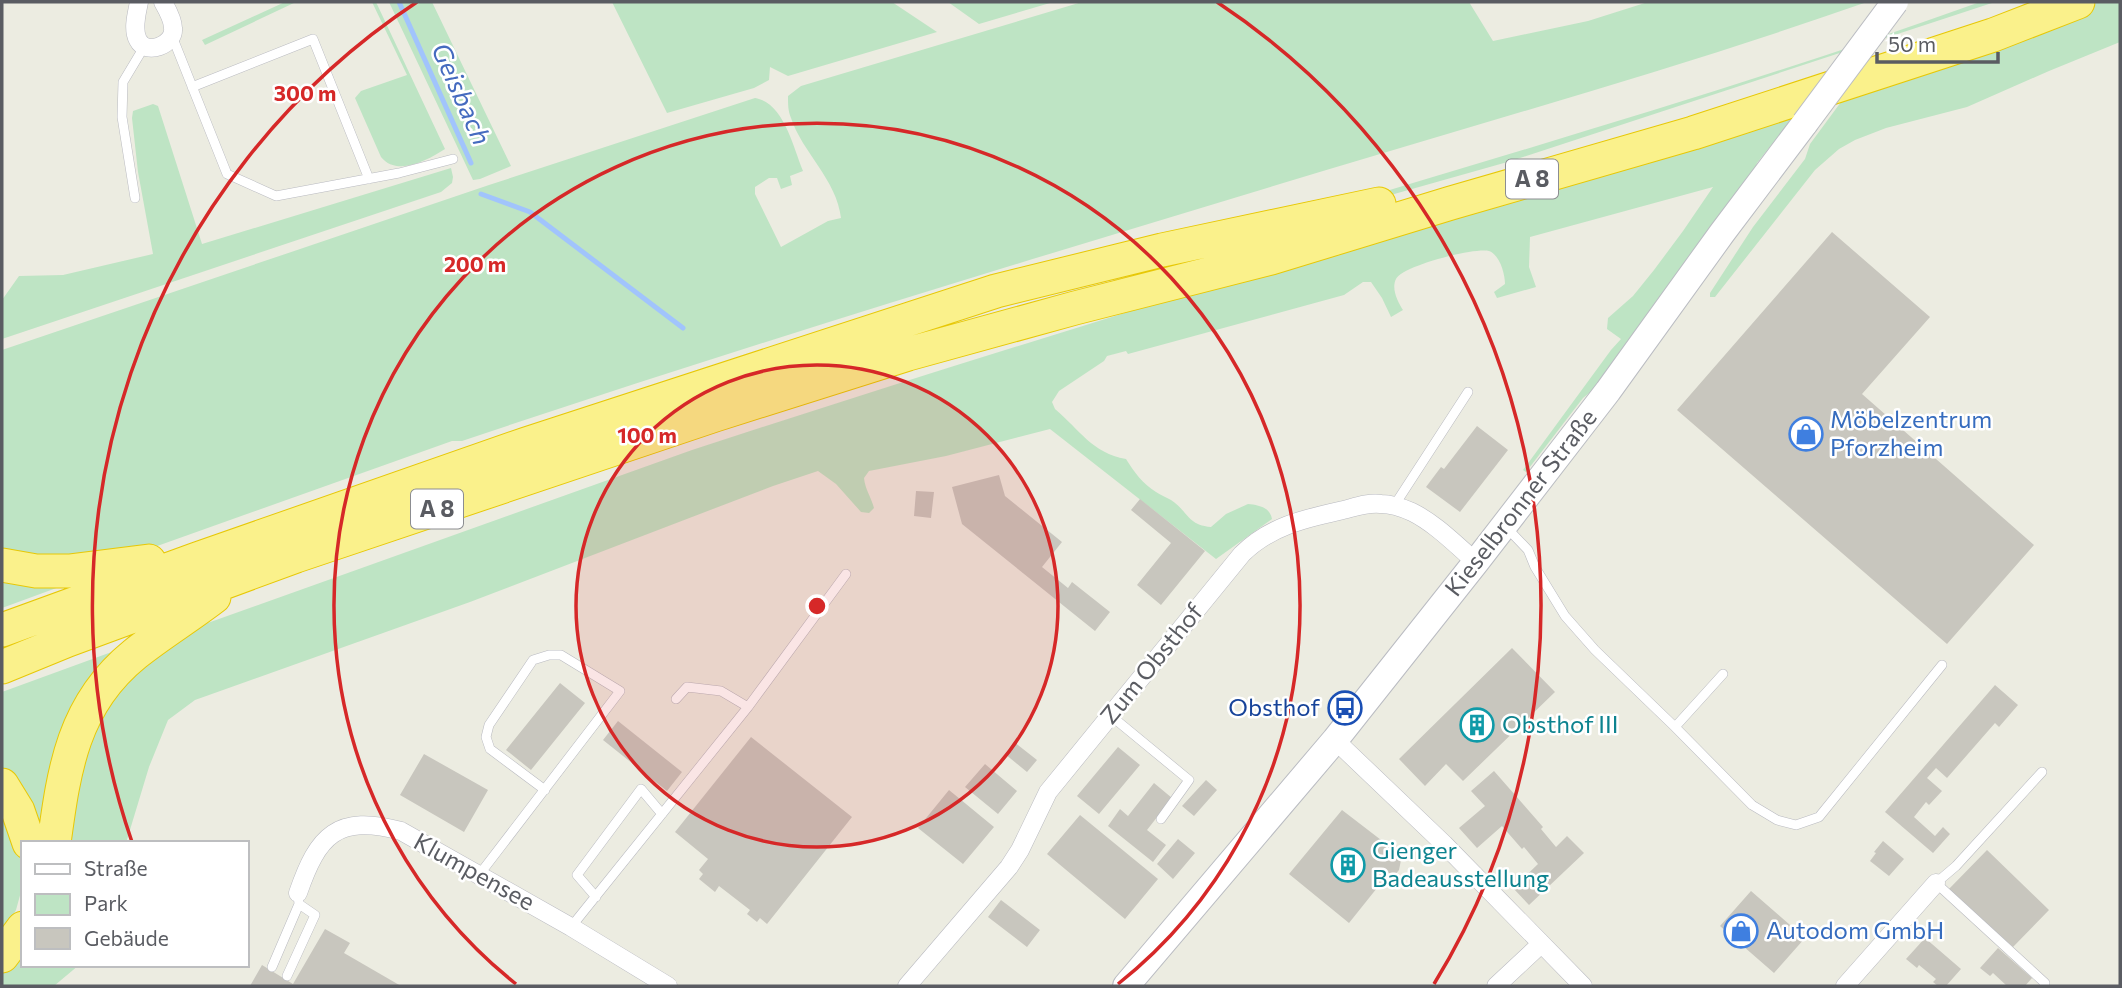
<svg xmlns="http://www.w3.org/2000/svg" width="2122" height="988" viewBox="0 0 2122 988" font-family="Commissioner,sans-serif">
<rect width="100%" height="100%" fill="#ecece1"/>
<!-- green -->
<path fill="#bee4c4" d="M285,2H296L205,45L202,40Z
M372,2H376L445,149C428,160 397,177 381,157L355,98L361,91L407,75Z
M389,2H432L511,166L480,179L473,180Z
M612,2H892L937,32L788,76L770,67L769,80L754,88L667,113Z
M948,2H1048L1050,3L979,24Z
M1082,2H1469L1493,41L1588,21L1648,2H1867C1688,65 1505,116 1323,171C1035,258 747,345 462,441H452L146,550L125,556L2,558V350L489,185L755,98C784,103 793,147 803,171L790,176L792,185L781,189L777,178H769L755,187V194L781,247L828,221L841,218C837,180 802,152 791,118C788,111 788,104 788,96L801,86Z
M1980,2H1995L1511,161L1373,200V195C1576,134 1780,74 1980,2Z
M2099,2H2120V42L2049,71L1967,107L1886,128L1855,140L1839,149L1815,170L1715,297H1710V293L1753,227L1805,159L1810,144L1841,102Z
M153,104L158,106L202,244L451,168L453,177L452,183L441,192L2,339V300L19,276L63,275L153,254L138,172L132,118L133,111Z
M1800,109L1757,163L1756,166L1760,169L1599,385L1583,398L1526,472L1523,470L1611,350L1621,339L1607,329L1608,318L1633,296L1654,270L1683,231L1713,187L1530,237L1529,267L1536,287L1497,298L1494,292L1505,284C1505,274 1500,255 1489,251C1475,247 1402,266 1396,279C1391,289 1398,302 1403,310L1391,317L1382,298L1371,282H1363L1344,295L1128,354L1126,351L1107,356L1104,361L1059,391L1052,402L1055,409C1080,430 1092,453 1126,459C1134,472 1143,484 1156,492C1160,495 1166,497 1171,500C1188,511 1187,525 1211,527L1226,514L1248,504C1258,505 1270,507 1272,519L1216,559L1050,429L946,456L869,471L864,478C865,489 871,497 874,508L869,513L861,512L836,484L818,471L773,486L470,602L195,700L168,720L149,767L126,843H61L66,806L114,684L202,625L692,450C1059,330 1430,220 1800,109Z
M2,572L70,583L2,608Z
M128,646L48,843L2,774V692Z
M2,796L23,846L22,888L16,910L2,935Z
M23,952V965H79L54,986H2V972Z"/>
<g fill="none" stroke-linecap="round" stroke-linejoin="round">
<!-- stream -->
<path stroke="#a1c4fc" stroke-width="5" d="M399,2L471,163
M481,194L530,212L683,328"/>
</g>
<!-- building -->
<path fill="#c8c6be" d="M1832,232L1930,317L1862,394L2034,545L1947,644L1677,410Z
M1477,426L1508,450L1460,512L1426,487L1441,467L1444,469Z
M999,475L1005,496L1062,542L1042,567L1068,588L1072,582L1110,612L1095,631L962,524L952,487Z
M916,491L934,492L931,518L914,516Z
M1140,499L1205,551L1161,605L1137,585L1171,543L1131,510Z
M1512,648L1555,692L1463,781L1446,764L1425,786L1399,759Z
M560,683L585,703L531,770L506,750Z
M1995,685L2018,705L1999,727L1995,723L1947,778L1936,768L1927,778L1942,791L1929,805L1926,802L1914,817L1935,836L1943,827L1950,834L1933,853L1885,812Z
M618,721L682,772L667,791L603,740Z
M751,737L852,817L767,924L760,918L757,922L747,914L750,910L719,886L715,892L699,879L703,874L699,870L708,859L675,832Z
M1014,742L1037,760L1027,772L1005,754Z
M1118,747L1140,765L1099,814L1077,796Z
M424,754L488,790L464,832L400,795Z
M985,764L1017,791L998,814L965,787Z
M1494,771L1543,827L1541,829L1556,847L1567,836L1584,853L1529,905L1513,888L1538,864L1524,847L1522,849L1502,826L1477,848L1459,828L1485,806L1471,791Z
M1206,780L1217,790L1194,816L1182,806Z
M1154,783L1172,798L1147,830L1166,845L1153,862L1108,826L1120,809L1128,816Z
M949,790L994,827L963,864L918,828Z
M1342,810L1398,853L1401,860L1399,870L1394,876L1389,873L1349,923L1289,874Z
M1080,815L1158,879L1125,919L1047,854Z
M1178,839L1195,853L1173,879L1157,864Z
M1883,841L1904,859L1889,876L1870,861L1876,853L1874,852Z
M1987,850L2049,910L2013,947L1948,890Z
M1751,891L1805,938L1774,973L1720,926Z
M1001,900L1040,930L1027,947L988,917Z
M325,929L350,943L344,953L401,986H250L262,965L293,984Z
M1925,938L1961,969L1946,986H1938L1933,982L1936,979L1919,965L1917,968L1906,959Z
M1998,948L2032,978L2025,986H2007L1993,973L1990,976L1980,968Z"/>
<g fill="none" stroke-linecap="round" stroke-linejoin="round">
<defs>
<path id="lane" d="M172,36L227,174L276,196L399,173L453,159
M192,87L313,39L369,179
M135,198L122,117L123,82L144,47
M1394,506L1468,392
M1506,527L1528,550L1535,567L1565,616L1595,650L1675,727L1752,805L1777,820L1796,825L1819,817L1942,665
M676,699L687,687L721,691L748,707
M1110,715L1189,780L1161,819
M1675,727L1723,674
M2042,772L1956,866L1936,883L2045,983L2044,986
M479,875L620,691L561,655H549L533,660L489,725L486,737L490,749L545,790
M596,897L577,875L641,789L662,814
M571,927L748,707L846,574
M272,967L299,904
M287,976L315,915L299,904L298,893"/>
<path id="street" d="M139,2C137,13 132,29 138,40C146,56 175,45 173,28C173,20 167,9 163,2
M1335,740L1444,844L1583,986
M298,893C318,835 337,814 401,831L571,927L668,986
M907,986L1009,867L1020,850L1048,792L1242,554C1269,527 1303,519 1339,511C1353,508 1367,502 1381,504C1392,504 1403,508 1412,512C1436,524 1456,545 1476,562
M1496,986L1541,944
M1845,986L1936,883"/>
<path id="secondary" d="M1126,986L1335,740L1476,562L1608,391L1722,233L1805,123"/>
<path id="highway" d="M2,565L36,571H69L149,561
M2,630L197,559L526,444L996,291L1162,250L1379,204
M2,667L68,640L296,556L715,415L908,354L1075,308L1271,258L1451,203L1693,133L1993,35L2078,2
M2,785L18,811L29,843
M54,843C64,769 73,704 135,654C160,634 188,617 214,597
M2,956L23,928"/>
</defs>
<!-- lane casing -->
<use href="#lane" stroke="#b9bac0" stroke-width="10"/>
<!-- street casing -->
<use href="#street" stroke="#b9bac0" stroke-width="19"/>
<!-- secondary casing -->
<use href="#secondary" stroke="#babcc2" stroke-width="28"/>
<!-- highway casing -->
<use href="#highway" stroke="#e7c806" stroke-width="35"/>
<!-- lane -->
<use href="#lane" stroke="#fff" stroke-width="9"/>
<!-- street -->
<use href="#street" stroke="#fff" stroke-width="18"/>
<!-- secondary -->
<use href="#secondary" stroke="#fff" stroke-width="26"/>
<!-- highway -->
<use href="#highway" stroke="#faf18b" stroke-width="33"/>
<defs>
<path id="secondary-bridge" d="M1805,123L1895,2"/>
</defs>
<!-- secondary-bridge casing -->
<use href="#secondary-bridge" stroke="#babcc2" stroke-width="28" stroke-linecap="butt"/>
<!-- secondary-bridge -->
<use href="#secondary-bridge" stroke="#fff" stroke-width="26"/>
</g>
<!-- distance rings -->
<circle cx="817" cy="606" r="241" fill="#d62828" fill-opacity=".12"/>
<g fill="none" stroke="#d62828" stroke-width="3.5">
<circle cx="817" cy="606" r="241"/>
<path d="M516 984A483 483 0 1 1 1118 984"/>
<path d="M132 842A724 724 0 0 1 417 2M1217 2A724 724 0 0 1 1434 984"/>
</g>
<!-- icons -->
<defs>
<symbol id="shop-ring" viewBox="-11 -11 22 22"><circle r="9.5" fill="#fff" stroke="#3f7fe0" stroke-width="1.5"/><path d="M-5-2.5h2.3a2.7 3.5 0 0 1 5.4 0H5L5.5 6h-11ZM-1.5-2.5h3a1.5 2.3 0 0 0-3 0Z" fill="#3f7fe0"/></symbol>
<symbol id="bus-ring" viewBox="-11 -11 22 22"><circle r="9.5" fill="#fff" stroke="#1a4fb4" stroke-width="1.5"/><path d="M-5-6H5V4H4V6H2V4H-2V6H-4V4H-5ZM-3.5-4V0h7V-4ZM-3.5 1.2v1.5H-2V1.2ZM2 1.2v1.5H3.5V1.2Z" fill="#1a4fb4"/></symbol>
<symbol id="building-ring" viewBox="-11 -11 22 22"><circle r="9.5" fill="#fff" stroke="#0f9aa8" stroke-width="1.5"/><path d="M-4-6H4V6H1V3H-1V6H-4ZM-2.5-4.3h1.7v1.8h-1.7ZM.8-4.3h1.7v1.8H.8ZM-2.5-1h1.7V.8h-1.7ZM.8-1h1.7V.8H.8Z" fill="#0f9aa8"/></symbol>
</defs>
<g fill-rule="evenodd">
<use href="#shop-ring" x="1787" y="415" width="38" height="38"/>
<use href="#bus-ring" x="1326" y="689" width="38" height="38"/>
<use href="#building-ring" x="1458" y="706" width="38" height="38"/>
<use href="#building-ring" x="1329" y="846" width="38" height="38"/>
<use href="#shop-ring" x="1722" y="912" width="38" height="38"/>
</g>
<g text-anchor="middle" stroke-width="5" stroke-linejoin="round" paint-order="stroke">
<!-- shield labels -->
<g fill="#fff" stroke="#8c8d91" stroke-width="2">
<rect x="1506" y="159.5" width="52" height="39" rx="5"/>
<rect x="411" y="489.5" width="52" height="39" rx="5"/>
</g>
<g font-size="23" font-weight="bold" fill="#5a5c62">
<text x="1532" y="187">A 8</text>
<text x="437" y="517">A 8</text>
</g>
<!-- shop labels -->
<g font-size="24" fill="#366cbe" stroke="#fff" text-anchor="start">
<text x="1830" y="428">Möbelzentrum<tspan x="1830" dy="28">Pforzheim</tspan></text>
<text x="1766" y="939">Autodom GmbH</text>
</g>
<!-- street labels -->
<g font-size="24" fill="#5a5c62" stroke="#fff">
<text transform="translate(1521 503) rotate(-52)" y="8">Kieselbronner Straße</text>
<text transform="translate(1152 664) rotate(-51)" y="8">Zum Obsthof</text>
<text transform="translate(474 872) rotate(29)" y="8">Klumpensee</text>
</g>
<!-- transit labels -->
<g font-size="24" fill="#164399" stroke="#fff" text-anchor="end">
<text x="1320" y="716">Obsthof</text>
</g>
<!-- culture labels -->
<g font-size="24" fill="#0d838f" stroke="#fff" text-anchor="start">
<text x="1502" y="733">Obsthof III</text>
<text x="1372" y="859">Gienger<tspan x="1372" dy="28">Badeausstellung</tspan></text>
</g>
<!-- water labels -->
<g font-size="26" font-style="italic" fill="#456bbf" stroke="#fff">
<text transform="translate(461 94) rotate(66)" y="9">Geisbach</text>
</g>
</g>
<circle cx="817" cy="606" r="10" fill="#d62828" stroke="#fff" stroke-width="3.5"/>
<g font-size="21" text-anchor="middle" font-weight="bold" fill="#d62828" stroke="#fff" stroke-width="5" stroke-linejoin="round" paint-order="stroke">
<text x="305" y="101">300 m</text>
<text x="475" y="272">200 m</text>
<text x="647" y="443">100 m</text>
</g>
<!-- border -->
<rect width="2122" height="988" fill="none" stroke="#5a5c62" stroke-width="7"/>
<!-- legend -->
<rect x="21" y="841" width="228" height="126" fill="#ffffff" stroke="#bdbec0" stroke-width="2"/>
<rect x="35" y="864" width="35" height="10" fill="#ffffff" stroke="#bdbec0" stroke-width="2"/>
<text x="84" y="876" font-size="21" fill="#5a5c62">Straße</text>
<rect x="35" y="894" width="35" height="21" fill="#bee4c4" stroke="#bdbec0" stroke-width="2"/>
<text x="84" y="911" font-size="21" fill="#5a5c62">Park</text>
<rect x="35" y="928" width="35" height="21" fill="#c8c6be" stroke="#bdbec0" stroke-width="2"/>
<text x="84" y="946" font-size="21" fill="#5a5c62">Gebäude</text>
<!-- scale -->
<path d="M1877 52v10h121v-10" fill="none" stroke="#5a5c62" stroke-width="3.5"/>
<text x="1888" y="52" font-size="21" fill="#5a5c62" stroke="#ffffff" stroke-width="5" paint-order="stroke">50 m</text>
</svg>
